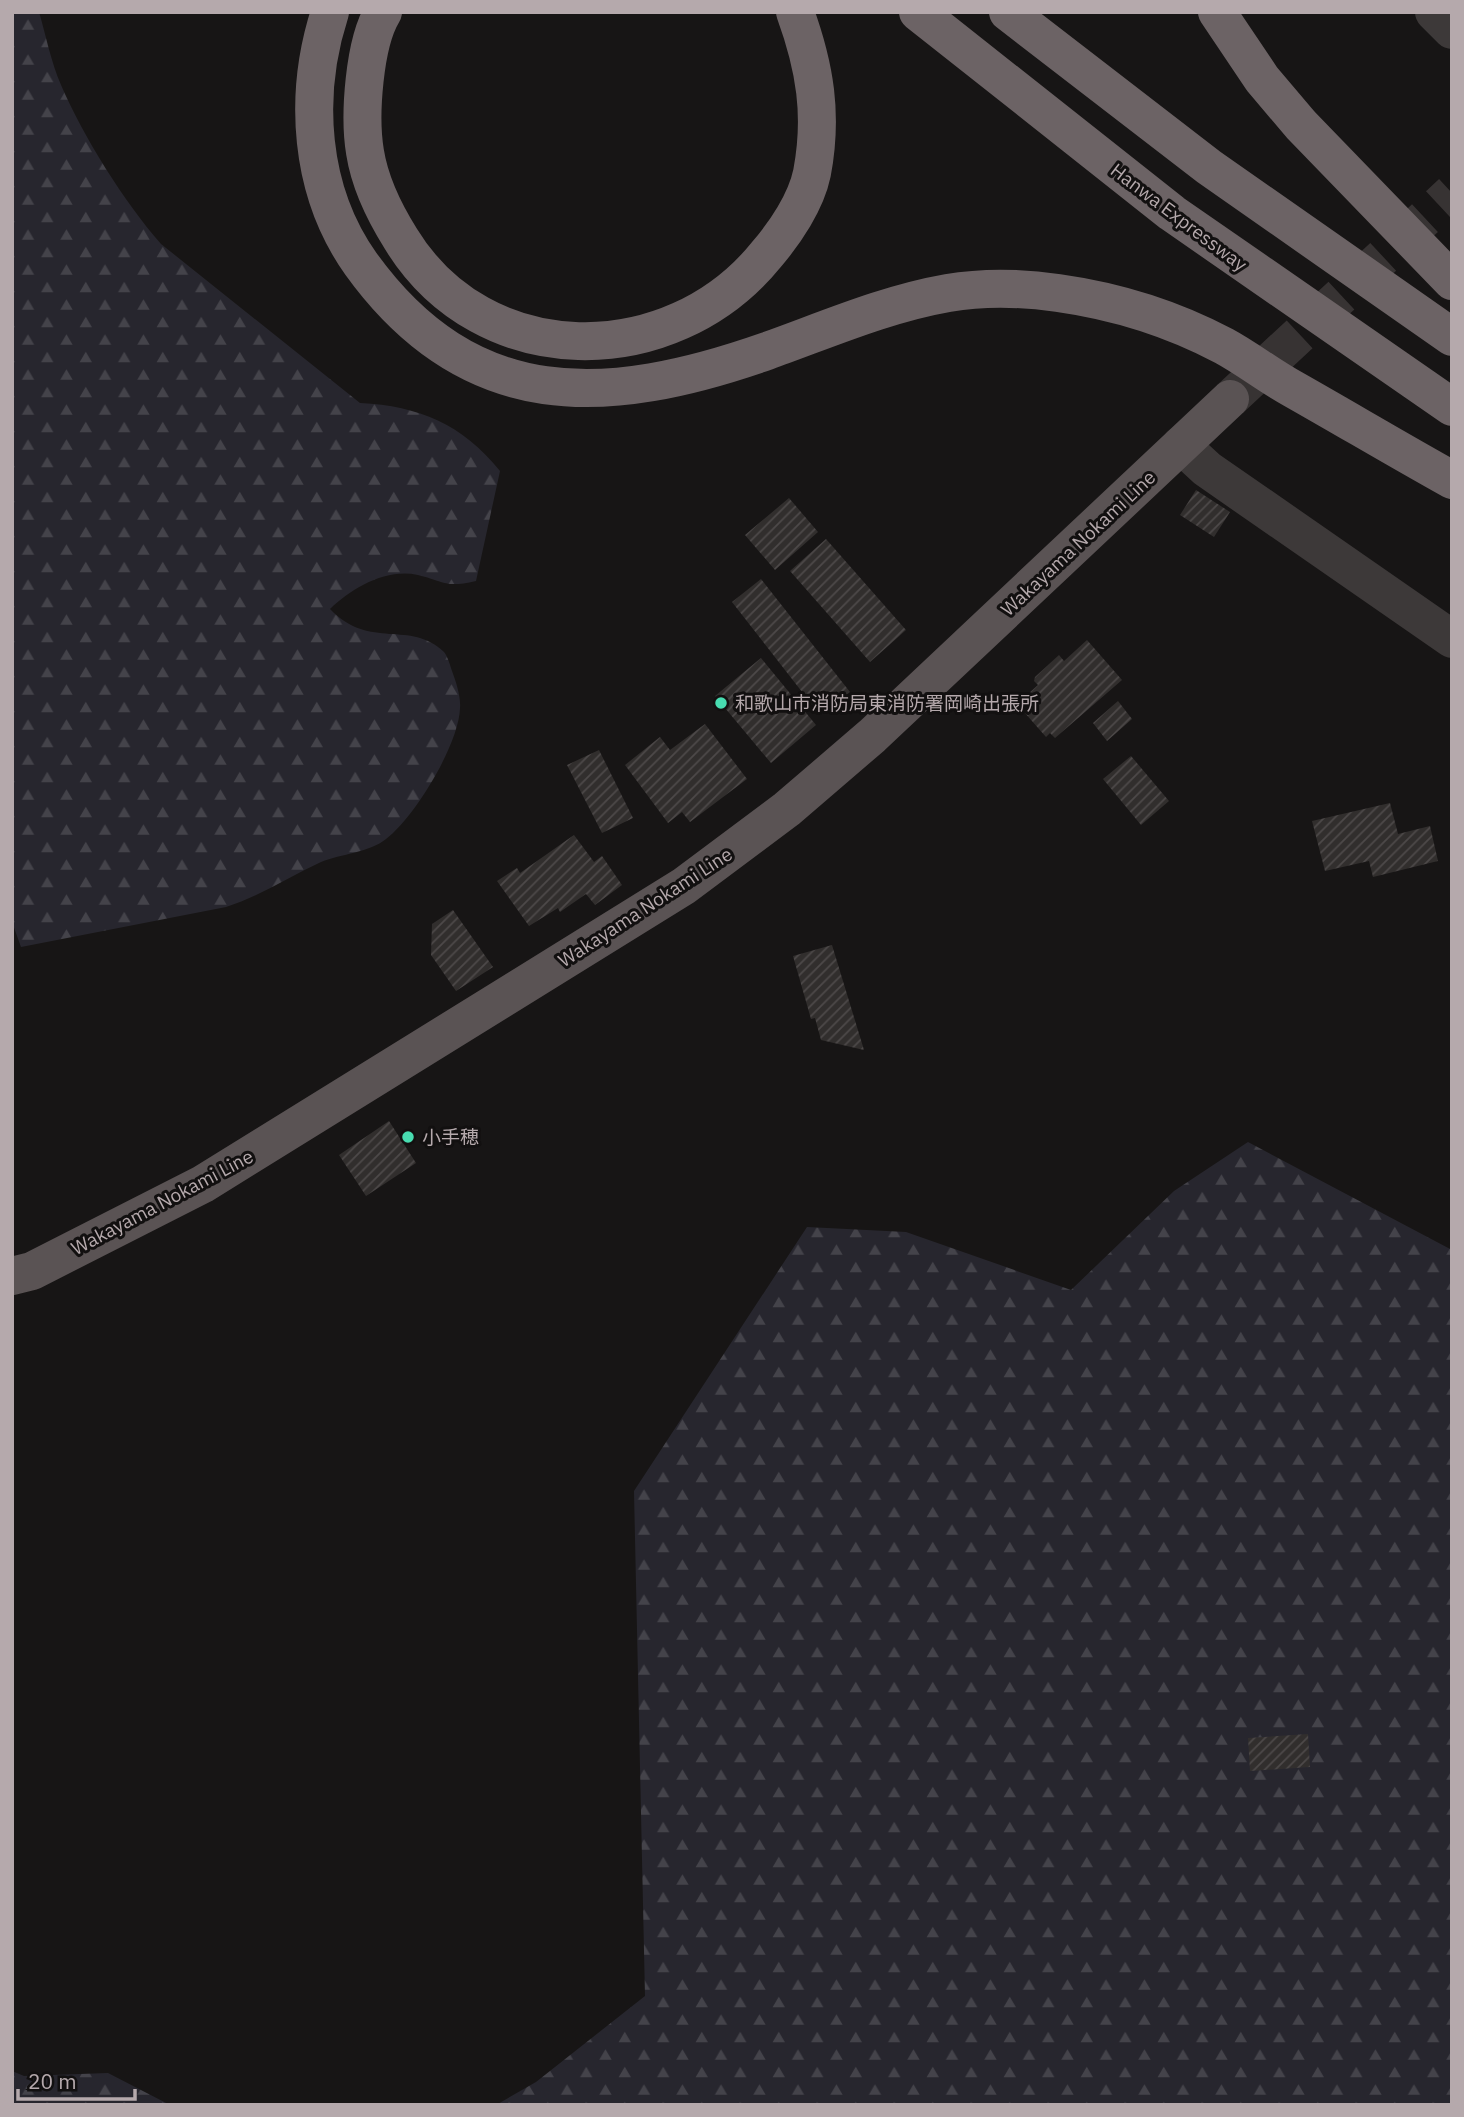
<svg xmlns="http://www.w3.org/2000/svg" width="1464" height="2117" viewBox="0 0 1464 2117" font-family="'IBM Plex Sans','Noto Sans JP',sans-serif">
<defs>
<pattern id="forest-firs" width="22" height="20" patternUnits="userSpaceOnUse" patternTransform="scale(1.75)"><rect width="22" height="20" fill="#27262e"/><path d="M5 1l3.5 6h-7zM16 11l3.5 6h-7z" fill="#44434a"/></pattern>
<pattern id="building-hatch" width="6" height="6" patternUnits="userSpaceOnUse" patternTransform="scale(1.75)"><rect width="6" height="6" fill="#312e2d"/><path d="M-1 1l2-2M0 6l6-6M5 7l2-2" fill="none" stroke="#4d4949"/></pattern>
</defs>
<rect width="100%" height="100%" fill="#171515"/>
<!-- forest -->
<path fill="url(#forest-firs)" d="M12,12H39C46,36 51,62 61,85C83,136 124,202 161,244L360,403C419,406 462,424 500,471L476,581C445,588 446,582 418,575C386,568 352,588 330,609C370,651 410,619 444,652C448,657 450,665 452,671C456,682 461,697 460,708C459,744 415,817 386,839C370,852 341,854 321,862C289,877 260,896 226,907L21,947L12,922Z
M1248,1142L1452,1250V2105H496L536,2082L645,1996L634,1491L807,1227L906,1232L1071,1290L1174,1191Z
M12,2071L24,2076L108,2073L170,2105H12Z"/>
<!-- building -->
<path fill="url(#building-hatch)" d="M1196,490L1230,512L1214,537L1180,515Z
M789,498L818,532L775,570L745,535Z
M826,539L906,630L870,662L790,571Z
M761,579L850,692L820,715L732,602Z
M1087,640L1122,680L1055,738L1050,733L1046,737L1017,704L1038,685L1034,681L1035,677L1059,655L1064,661Z
M761,658L816,725L771,763L715,696Z
M1118,701L1132,719L1107,741L1093,723Z
M705,724L747,779L690,822L682,812L668,823L625,765L660,737L670,750Z
M599,750L633,818L602,833L567,765Z
M1131,756L1169,801L1141,825L1103,779Z
M1390,803L1398,834L1430,826L1438,861L1373,877L1369,861L1325,871L1312,821Z
M574,835L594,862L602,856L622,885L595,905L586,894L560,912L558,908L529,926L497,881L517,868L520,873Z
M453,910L493,967L456,991L431,955L432,924Z
M832,945L864,1050L821,1040L815,1018L811,1019L793,956Z
M389,1121L416,1163L366,1196L339,1155Z
M1308,1734L1310,1767L1250,1771L1248,1738Z"/>
<g fill="none" stroke-linecap="round" stroke-linejoin="round">
<!-- major-tunnel -->
<path stroke="#373333" stroke-width="38" stroke-dasharray="38 19" stroke-linecap="butt" d="M1230,399L1452,193"/>
<!-- minor -->
<path stroke="#3d3939" stroke-width="38" d="M1434,12L1452,30
M1181,445L1207,469L1452,639"/>
<!-- major -->
<path stroke="#5a5354" stroke-width="38" d="M12,1276L32,1271L203,1184L684,886L787,809L872,736L1230,399"/>
<!-- highway -->
<path stroke="#6c6365" stroke-width="38" d="M330,12C303,95 309,191 361,264C470,415 607,407 767,351C826,330 885,304 948,293C983,287 1023,288 1058,293C1115,301 1173,319 1224,346C1248,359 1269,376 1293,389C1346,419 1398,450 1452,480
M383,12C364,43 359,116 365,152C370,184 384,212 401,239C483,373 671,372 766,255C785,233 806,202 812,173C823,115 815,67 795,12
M918,12L1172,213L1452,407
M1008,12L1209,167L1452,337
M1217,12L1262,79L1301,125L1452,281"/>
</g>
<!-- markers -->
<g fill="#48dcb0" stroke="#121010" stroke-width="2.5">
<circle cx="721" cy="703" r="7"/>
<circle cx="408" cy="1137" r="7"/>
</g>
<g text-anchor="middle" stroke-width="6" stroke-linejoin="round" paint-order="stroke">
<!-- street labels -->
<g font-size="19" fill="#b5a9ac" stroke="#121010">
<text transform="translate(1179 217) rotate(37)" y="7">Hanwa Expressway</text>
<text transform="translate(1078 543) rotate(-43)" y="7">Wakayama Nokami Line</text>
<text transform="translate(645 907) rotate(-33)" y="7">Wakayama Nokami Line</text>
<text transform="translate(162 1202) rotate(-28)" y="7">Wakayama Nokami Line</text>
</g>
<!-- poi labels -->
<g font-size="19" fill="#b5a9ac" stroke="#121010" text-anchor="start">
<text x="735" y="710">和歌山市消防局東消防署岡崎出張所</text>
<text x="422" y="1144">小手穂</text>
</g>
</g>
<!-- border -->
<rect width="1464" height="2117" fill="none" stroke="#b5a9ac" stroke-width="28"/>
<!-- scale -->
<path d="M18 2089v10h117v-10" fill="none" stroke="#b5a9ac" stroke-width="3.5"/>
<text x="28" y="2089" font-size="21" fill="#b5a9ac" stroke="#121010" stroke-width="5" paint-order="stroke">20 m</text>
</svg>
